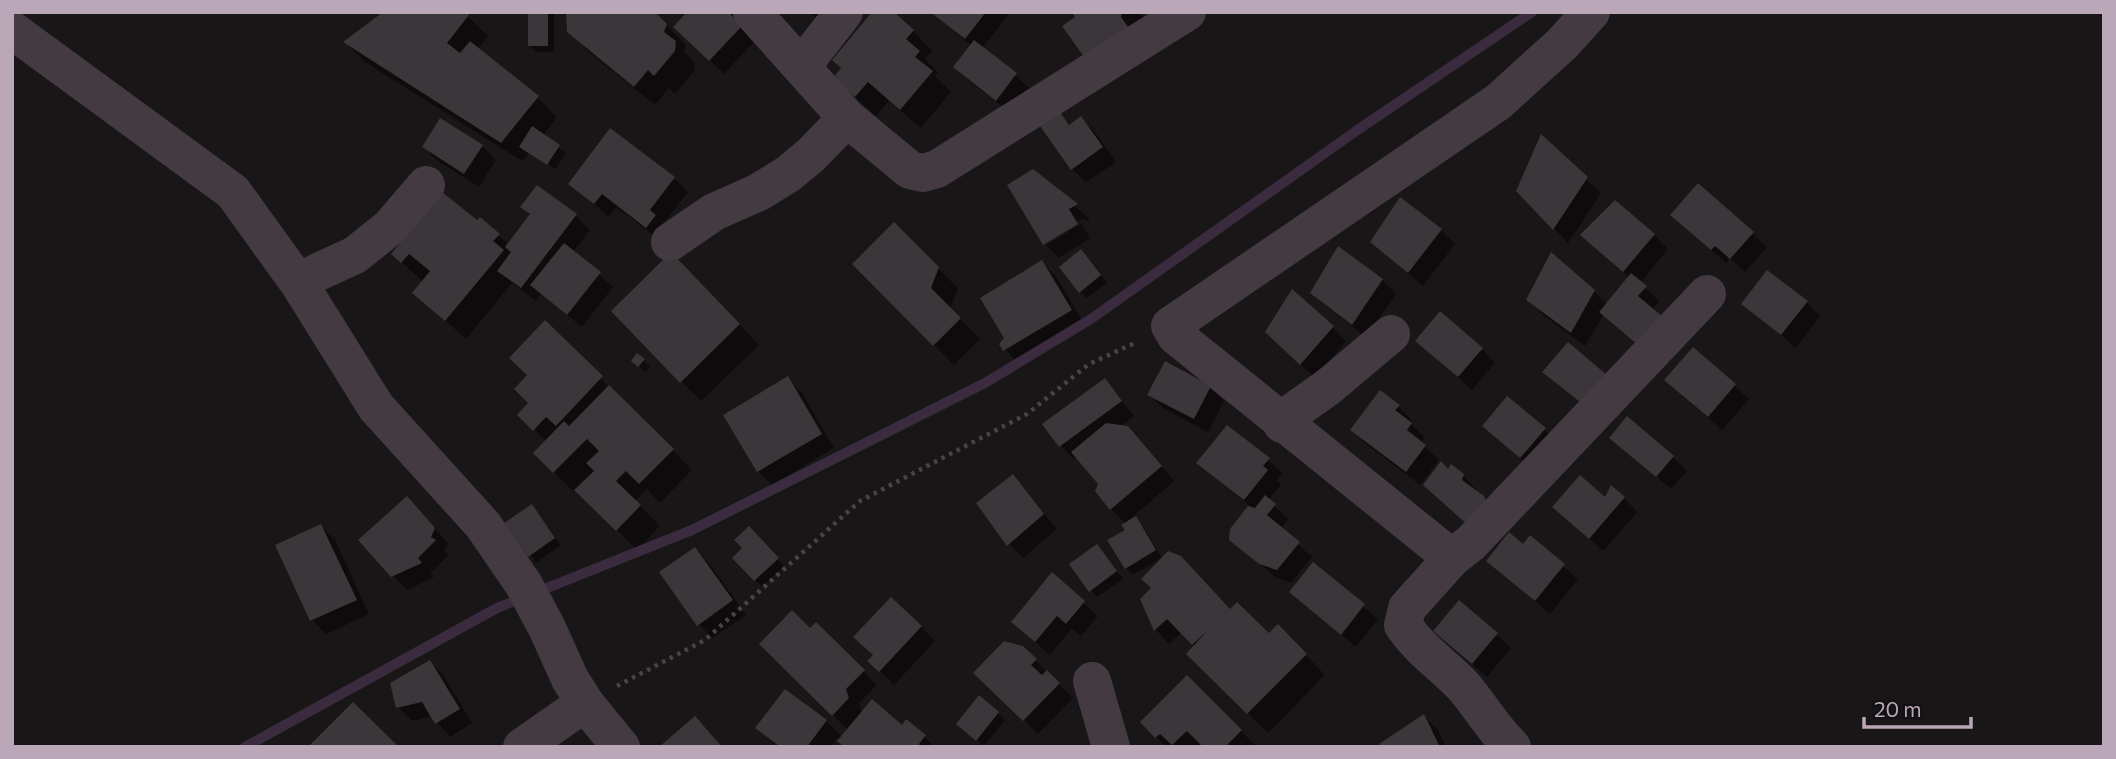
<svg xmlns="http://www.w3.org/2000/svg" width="2116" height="759" viewBox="0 0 2116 759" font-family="Commissioner,sans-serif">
<rect width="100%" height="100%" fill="#191618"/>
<!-- shadow -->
<path fill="#0007" d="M463,12L488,36L478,49L537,97L557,117L543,135L566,153L554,171L555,169L530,152L522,161L365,62L346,43Z
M530,12H554V52H536L529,46Z
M725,12L755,41L724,74L690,41Z
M809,12H834L833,30Z
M930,12H1005L1008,15L982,48L1030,88L1011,113L969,81L955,67L972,46Z
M1075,12H1139L1145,21L1088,60L1078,17Z
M666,25L686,45L684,52L695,63L694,71L675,94L669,88L655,105L589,52L569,31Z
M913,31L932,51L925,59L938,72L935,76L951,92L921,128L889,101L876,116L835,78L843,69Z
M1060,115L1071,125L1081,118L1095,132L1116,162L1086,182L1072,169Z
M1542,137L1601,193L1568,243L1518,191Z
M482,146L496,160L479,187L438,161L424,147Z
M1033,171L1090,219L1082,224L1090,238L1059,258L1046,245L1086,221L1084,218L1046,241V245Z
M674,178L688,192L663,224L661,241L616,207L609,217L570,183Z
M1698,186L1767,247L1745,272L1730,258L1726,263L1687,229Z
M1401,199L1441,230L1455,244L1423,286L1372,242Z
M522,207L576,216L590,230L573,252L613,287L582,327L541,294L536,301L512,283L466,339L414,293L423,282L393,254L477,223L499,235L509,245L531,216Z
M894,225L958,288L950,309L980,339L954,365L854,264Z
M1654,235L1668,249L1640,283L1659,301L1652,310L1604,314L1585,346L1542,314L1528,300L1594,291L1608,305L1630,278L1597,249Z
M1081,251L1107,283L1087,298L1080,292Z
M1042,262L1056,276L1085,325L1019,364L1001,345Z
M691,274L759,345L701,401L681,381Z
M1382,280L1396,294L1366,337L1326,306L1312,293Z
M1806,302L1820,316L1796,348L1744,304Z
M545,323L692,470L660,503L647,489L635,501L660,526L637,550L576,489L574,492L535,453L546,441L519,415L531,403L529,375Z
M1332,327L1346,341L1315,378L1267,332Z
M1482,349L1495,363L1472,390L1432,354Z
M1693,349L1749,399L1722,430L1680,394Z
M643,360L650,367L646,372L633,361Z
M788,379L802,393L834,448L772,485L758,471Z
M1105,381L1134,416L1119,427L1141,442L1174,481L1128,521L1129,522L1135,518L1142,525L1162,558L1133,575L1126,568V524L1111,509L1100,483L1078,457L1074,459L1061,446Z
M1210,387L1224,401L1208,432L1163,408L1149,395Z
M1398,406L1412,420L1410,423L1425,438L1421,443L1439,460L1420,485L1366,444L1352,430Z
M1484,426L1545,430L1558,443L1535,471Z
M1612,438L1673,457L1687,471L1671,489Z
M1268,460L1282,473L1277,481L1281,485L1268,500L1288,519L1281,529L1312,557L1291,583L1275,577L1231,539L1232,530L1250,506L1199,462Z
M1449,471L1462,475L1477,490L1476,492Z
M1012,476L1057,529L1023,558L1009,544Z
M1624,498L1637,512L1603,551L1569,521Z
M421,513L448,543L444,551L449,555L430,573L434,577L407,590L393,576Z
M538,513L561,545L536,563L507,523Z
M321,527L335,540L369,614L326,634L312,620L277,546Z
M749,529L784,566L762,587L734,558L745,548Z
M1530,538L1578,579L1550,614L1488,561L1523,546Z
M695,549L709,563L746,615L712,638L699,624Z
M1103,553L1123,579L1097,597L1091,590Z
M1313,565L1378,619L1356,647L1291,592Z
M1053,575L1098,616L1081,636L1072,628L1050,655L1013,622Z
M1142,599L1230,611L1269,635L1278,626L1325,675L1268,733L1188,654L1195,647L1182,632L1169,644L1156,630Z
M1459,602L1511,648L1487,677L1449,644Z
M816,624L877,685L859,703L862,713L902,727L907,721L935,747H845L837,738L831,747H777L757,728L826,721L842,737L848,730L761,644L810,630Z
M921,627L935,641L894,685L870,661L874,655Z
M1022,647L1073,698L1038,734L976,673Z
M430,662L444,676L472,723L450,737L432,716L412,721L398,707Z
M1187,678L1255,745L1253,747H1205L1202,744L1199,747H1166L1142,722Z
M998,713L1005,720L984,746L965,731Z
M1424,716L1438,730L1446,747H1383Z"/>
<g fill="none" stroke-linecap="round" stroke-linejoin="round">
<!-- stream -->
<path stroke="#3b2b3e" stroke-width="10" d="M245,747L497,608L692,530L985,383L1091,319L1356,131L1532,12"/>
</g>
<!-- building -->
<path fill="#3b3639" d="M383,12H466L469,15L447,43L460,53L470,41L539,96L501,143L343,42Z
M528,12H548V46H528Z
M566,12H655L667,24L664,32L676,41L675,51L654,76L648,70L634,87L567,32Z
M687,12H728L742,26L709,61L673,27Z
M872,12H894L914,30L906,39L920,51L915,57L933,71L900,110L868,82L855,97L833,78L841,68L832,60Z
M930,12H986L965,39Z
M1072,12H1122L1121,17L1131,31L1087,61L1062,26L1075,17Z
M974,40L1017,73L996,101L953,67Z
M1060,112L1069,125L1081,116L1103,147L1071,170L1040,126Z
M440,118L483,145L464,174L422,147Z
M532,126L560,145L547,165L519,147Z
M610,128L675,177L650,210L656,215L646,228L602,194L594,204L568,184Z
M1541,134L1588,177L1553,230L1516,191Z
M1033,169L1078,204L1069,209L1078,224L1043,245L1007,185Z
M1698,183L1754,232L1730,259L1715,246L1711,250L1670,215Z
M537,185L577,214L521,288L497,271L511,252L505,247L530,214L520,207Z
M442,192L477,220L480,217L500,234L493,241L504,250L445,321L412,293L430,271L409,254L401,263L391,254Z
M1400,197L1442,229L1408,273L1370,242Z
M1615,200L1655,234L1623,272L1580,235Z
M894,222L939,267L931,288L961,318L933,346L852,264Z
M564,243L601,272L567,315L530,285Z
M1338,246L1383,279L1352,325L1310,293Z
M1081,249L1101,275L1079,293L1059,267Z
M671,252L740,324L680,383L611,311Z
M1551,252L1595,290L1571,333L1526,300Z
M1042,260L1072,310L1003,351L999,344L1004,338L980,298Z
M1767,270L1808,301L1781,335L1741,304Z
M1631,273L1647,286L1638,296L1662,316L1638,345L1599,312Z
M1292,289L1334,326L1300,365L1265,332Z
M1440,311L1483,348L1458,377L1415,341Z
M545,320L603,376L556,426L546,417L533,431L517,415L528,403L514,389L527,375L509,358Z
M1568,342L1608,376L1584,405L1542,372Z
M1693,347L1736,384L1708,417L1664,380Z
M637,353L645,359L638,367L631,361Z
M1165,361L1211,386L1194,419L1147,395Z
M788,376L822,434L757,472L723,415Z
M1105,378L1122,401L1059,447L1042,424Z
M609,385L674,449L639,484L626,471L616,481L641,505L616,531L574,490L594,471L586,463L599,451L587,439L553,473L533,453L564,421L569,426Z
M1380,390L1400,405L1395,410L1412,423L1407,430L1426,445L1406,472L1350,430Z
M1507,396L1546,428L1520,458L1482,426Z
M1627,416L1674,456L1656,477L1609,438Z
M1106,423L1128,426L1162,466L1110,510L1095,491L1098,484L1071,452Z
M1227,425L1270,458L1263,466L1268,470L1244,500L1196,463Z
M1441,461L1448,469L1451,464L1464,474L1462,480L1484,496L1487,503L1469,526L1423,485Z
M1013,474L1044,514L1007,546L976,503Z
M1580,475L1605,497L1611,485L1625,497L1589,539L1552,507Z
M1265,495L1276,504L1267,515L1300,542L1277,570L1259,564L1229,540L1230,529L1248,506L1255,508Z
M407,496L435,528L431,537L436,540L418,558L422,563L391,577L358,540Z
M532,504L555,538L528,557L504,523Z
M1136,516L1156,550L1125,569L1107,540L1125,530L1121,525Z
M321,524L357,600L310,621L275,545Z
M749,526L779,558L754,581L732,558L742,548L734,540Z
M1509,532L1523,544L1530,535L1565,564L1535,601L1486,561Z
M1097,544L1117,571L1089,592L1069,564Z
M695,547L733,600L697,626L659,572Z
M1168,551L1181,556L1230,609L1237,602L1269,633L1278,624L1307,654L1247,714L1186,654L1207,631L1192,645L1167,619L1154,631L1140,599L1151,588L1141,579Z
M1313,562L1365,604L1341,635L1289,592Z
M1052,572L1085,601L1066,624L1057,616L1035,642L1011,622Z
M891,597L922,626L879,672L867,661L873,655L853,637Z
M1459,600L1498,633L1472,664L1433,631Z
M792,610L810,628L816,622L865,670L846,689L849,698L832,716L759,644Z
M1004,641L1023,646L1037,659L1031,665L1042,675L1047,670L1060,683L1023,721L973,673Z
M430,660L460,709L435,724L422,702L396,708L390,683Z
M1187,675L1242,730L1225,747H1203L1187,731L1172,745L1160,734L1155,738L1140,722Z
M785,689L827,720L807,747H780L755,728Z
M979,695L999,712L976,741L956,724Z
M872,699L902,725L906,719L926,735L919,744L921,747H844L837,741Z
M353,702L399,747H308Z
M1424,714L1440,747H1381L1379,744Z
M695,716L722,747H659Z"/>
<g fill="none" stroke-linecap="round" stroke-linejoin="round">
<!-- path -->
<path stroke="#4a4149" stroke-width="4.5" stroke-dasharray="3.5 5" stroke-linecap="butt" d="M617,686L705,640L860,501L1027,414L1089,364L1137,342"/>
<!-- street -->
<path stroke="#433b41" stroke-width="38" d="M752,12L847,118L910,170L923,173L937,169L1187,12
M12,30L233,192L300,285L376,407L483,525L524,585L547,628L570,679L585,703L621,747
M802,66L844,12
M670,242L714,212L759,192L788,174L811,155L847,118
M300,285L316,273L355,255L390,227L426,185
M1282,424L1290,414L1328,387L1391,334
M1452,558L1471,543L1707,294
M1092,681L1111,747
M522,747L585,703
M1512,747C1493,729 1481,707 1464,687C1443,664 1422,653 1403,625L1407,608L1452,558L1176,336L1170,326L1498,102L1562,44L1591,12"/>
</g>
<!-- border -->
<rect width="2116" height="759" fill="none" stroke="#baa7b8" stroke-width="28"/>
<!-- scale -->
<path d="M1864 717v10h107v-10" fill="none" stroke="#baa7b8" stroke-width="3.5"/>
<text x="1874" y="717" font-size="21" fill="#baa7b8" stroke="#141113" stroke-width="5" paint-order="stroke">20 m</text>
</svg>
